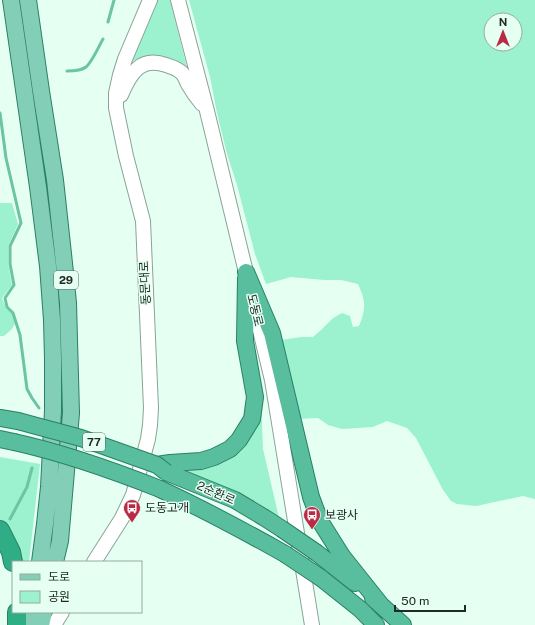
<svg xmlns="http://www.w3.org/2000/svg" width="535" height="625" viewBox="0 0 535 625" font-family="'Public Sans','Noto Sans KR',sans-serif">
<rect width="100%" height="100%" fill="#e5fff3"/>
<!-- green -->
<path fill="#9cf2cf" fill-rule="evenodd" d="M156,0H170L187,68C168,55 152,53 130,62Z
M189,0H535V499L523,496L476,506L457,504L451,501L443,490L416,438L407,428L387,421L373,427L342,429L328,425L318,418L299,419L281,340L301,337H313L322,329L333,318L342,313L350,316L353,327L359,326C366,309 366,301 358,284L341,280H324L291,277L266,284L255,254L237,185L227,154L217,113L210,77ZM491,20H515V44H491Z
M0,203H12L18,224L8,246V264L12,285L2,298L6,308L13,314L15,324L11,330L4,336H0Z
M261,399L263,449L280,522L223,488L188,472V468L225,456Z
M0,457L40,464L29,562H22L19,547L0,520Z"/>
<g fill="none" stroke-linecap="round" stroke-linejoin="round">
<!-- stream -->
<path stroke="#6bc4a2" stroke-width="3" d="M108,22L114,0
M67,71C73,71 81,71 86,67C92,62 99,46 103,39
M0,113L6,158L21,223L10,246V264L14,285L5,298L7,307L13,313L20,335L27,389L32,398L39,408
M10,519L27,487L32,468"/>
<defs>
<path id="secondary" d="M178,0L207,111L272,380L312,625
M121,95C130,74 140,56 166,65C172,67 177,68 182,73C185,76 186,80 188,84C192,91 197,98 202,104
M94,562L122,518L133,495L148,439L150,425L151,408L143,221L126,156L116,108V93L120,75L125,59L150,0
M54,625L62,612"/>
<path id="primary" d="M11,0L38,187L48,266L52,320L53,359V410L49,487L45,524L40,562
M28,0L41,91L55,180L64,263L68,303L71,413L60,541L55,562
M25,625L29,612
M41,625L44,612"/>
<path id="trunk" d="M246,272L272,333L311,497L320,521L342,556L381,605
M0,418L18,421
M0,439L14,442
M157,465L170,463L201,461L214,457L230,449L239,440L252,419L255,397L245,341L246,278
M166,472L235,500L265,518L282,529
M160,489C203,509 244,531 285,554
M317,553L355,583
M321,578L360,609L376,625
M373,598L403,625"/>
<path id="motorway" d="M0,530L11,552L13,562
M17,612V625"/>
</defs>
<!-- secondary casing -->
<use href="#secondary" stroke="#8aa398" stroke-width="16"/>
<!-- primary casing -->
<use href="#primary" stroke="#2a8064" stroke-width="18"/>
<!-- trunk casing -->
<use href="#trunk" stroke="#2a8064" stroke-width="18"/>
<!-- motorway casing -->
<use href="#motorway" stroke="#2a8064" stroke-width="20"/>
<!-- secondary -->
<use href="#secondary" stroke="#fff" stroke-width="14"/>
<!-- primary -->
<use href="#primary" stroke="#82ceb6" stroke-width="16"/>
<!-- trunk -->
<use href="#trunk" stroke="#58be9e" stroke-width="16"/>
<!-- motorway -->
<use href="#motorway" stroke="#2fae85" stroke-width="18"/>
<defs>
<path id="trunk-bridge" d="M18,421L81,438L157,465L166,472
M14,442C64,453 112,470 160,489
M282,529L317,553
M285,554L321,578"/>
</defs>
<!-- trunk-bridge casing -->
<use href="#trunk-bridge" stroke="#2a8064" stroke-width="18" stroke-linecap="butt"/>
<!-- trunk-bridge -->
<use href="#trunk-bridge" stroke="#58be9e" stroke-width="16"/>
</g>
<!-- icons -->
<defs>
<symbol id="bus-pin" viewBox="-11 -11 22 30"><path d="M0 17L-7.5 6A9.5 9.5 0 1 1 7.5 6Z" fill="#bb2a44" stroke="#e5fff3"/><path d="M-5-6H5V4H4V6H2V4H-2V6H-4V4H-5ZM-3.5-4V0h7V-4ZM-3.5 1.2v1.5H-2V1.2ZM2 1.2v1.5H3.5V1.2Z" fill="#fff"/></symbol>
</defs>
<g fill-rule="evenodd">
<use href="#bus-pin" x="122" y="498" width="20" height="27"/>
<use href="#bus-pin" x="302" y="505" width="20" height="27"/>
</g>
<g text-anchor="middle" stroke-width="3" stroke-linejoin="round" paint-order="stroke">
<!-- shield labels -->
<g fill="#e5fff3" stroke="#5b6a64" stroke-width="1">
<rect x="54" y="271" width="24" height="18" rx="3"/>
<rect x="83" y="433" width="22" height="18" rx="3"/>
</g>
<g font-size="11" font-weight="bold" fill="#202a26">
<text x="66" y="284">29</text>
<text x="94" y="446">77</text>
</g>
<!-- street labels -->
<g font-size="12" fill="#202a26" stroke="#e5fff3">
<text transform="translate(145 283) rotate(-93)" y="4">동문대로</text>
<text transform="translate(255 310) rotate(76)" y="4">도동로</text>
<text transform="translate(216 493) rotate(24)" y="4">2순환로</text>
</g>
<!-- poi labels -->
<g font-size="12" fill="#202a26" stroke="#e5fff3" text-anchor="start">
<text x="145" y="512">도동고개</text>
<text x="325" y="519">보광사</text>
</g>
</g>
<!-- legend -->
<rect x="12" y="561" width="130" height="52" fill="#e5fff3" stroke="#96aaa1"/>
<rect x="20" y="574" width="20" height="6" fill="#82ceb6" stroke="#96aaa1"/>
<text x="48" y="581" font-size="12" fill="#202a26">도로</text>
<rect x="20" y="591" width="20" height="12" fill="#9cf2cf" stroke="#96aaa1"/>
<text x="48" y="601" font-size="12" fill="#202a26">공원</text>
<!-- north arrow -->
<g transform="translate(503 32)"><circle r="19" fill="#e5fff3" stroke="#96aaa1"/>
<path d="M0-3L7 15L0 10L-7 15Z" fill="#bb2a44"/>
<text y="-6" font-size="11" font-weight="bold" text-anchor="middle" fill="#202a26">N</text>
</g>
<!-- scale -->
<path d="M395 605v6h70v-6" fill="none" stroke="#202a26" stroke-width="2"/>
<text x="401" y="605" font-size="12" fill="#202a26" stroke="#e5fff3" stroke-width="3" paint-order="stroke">50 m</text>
</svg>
